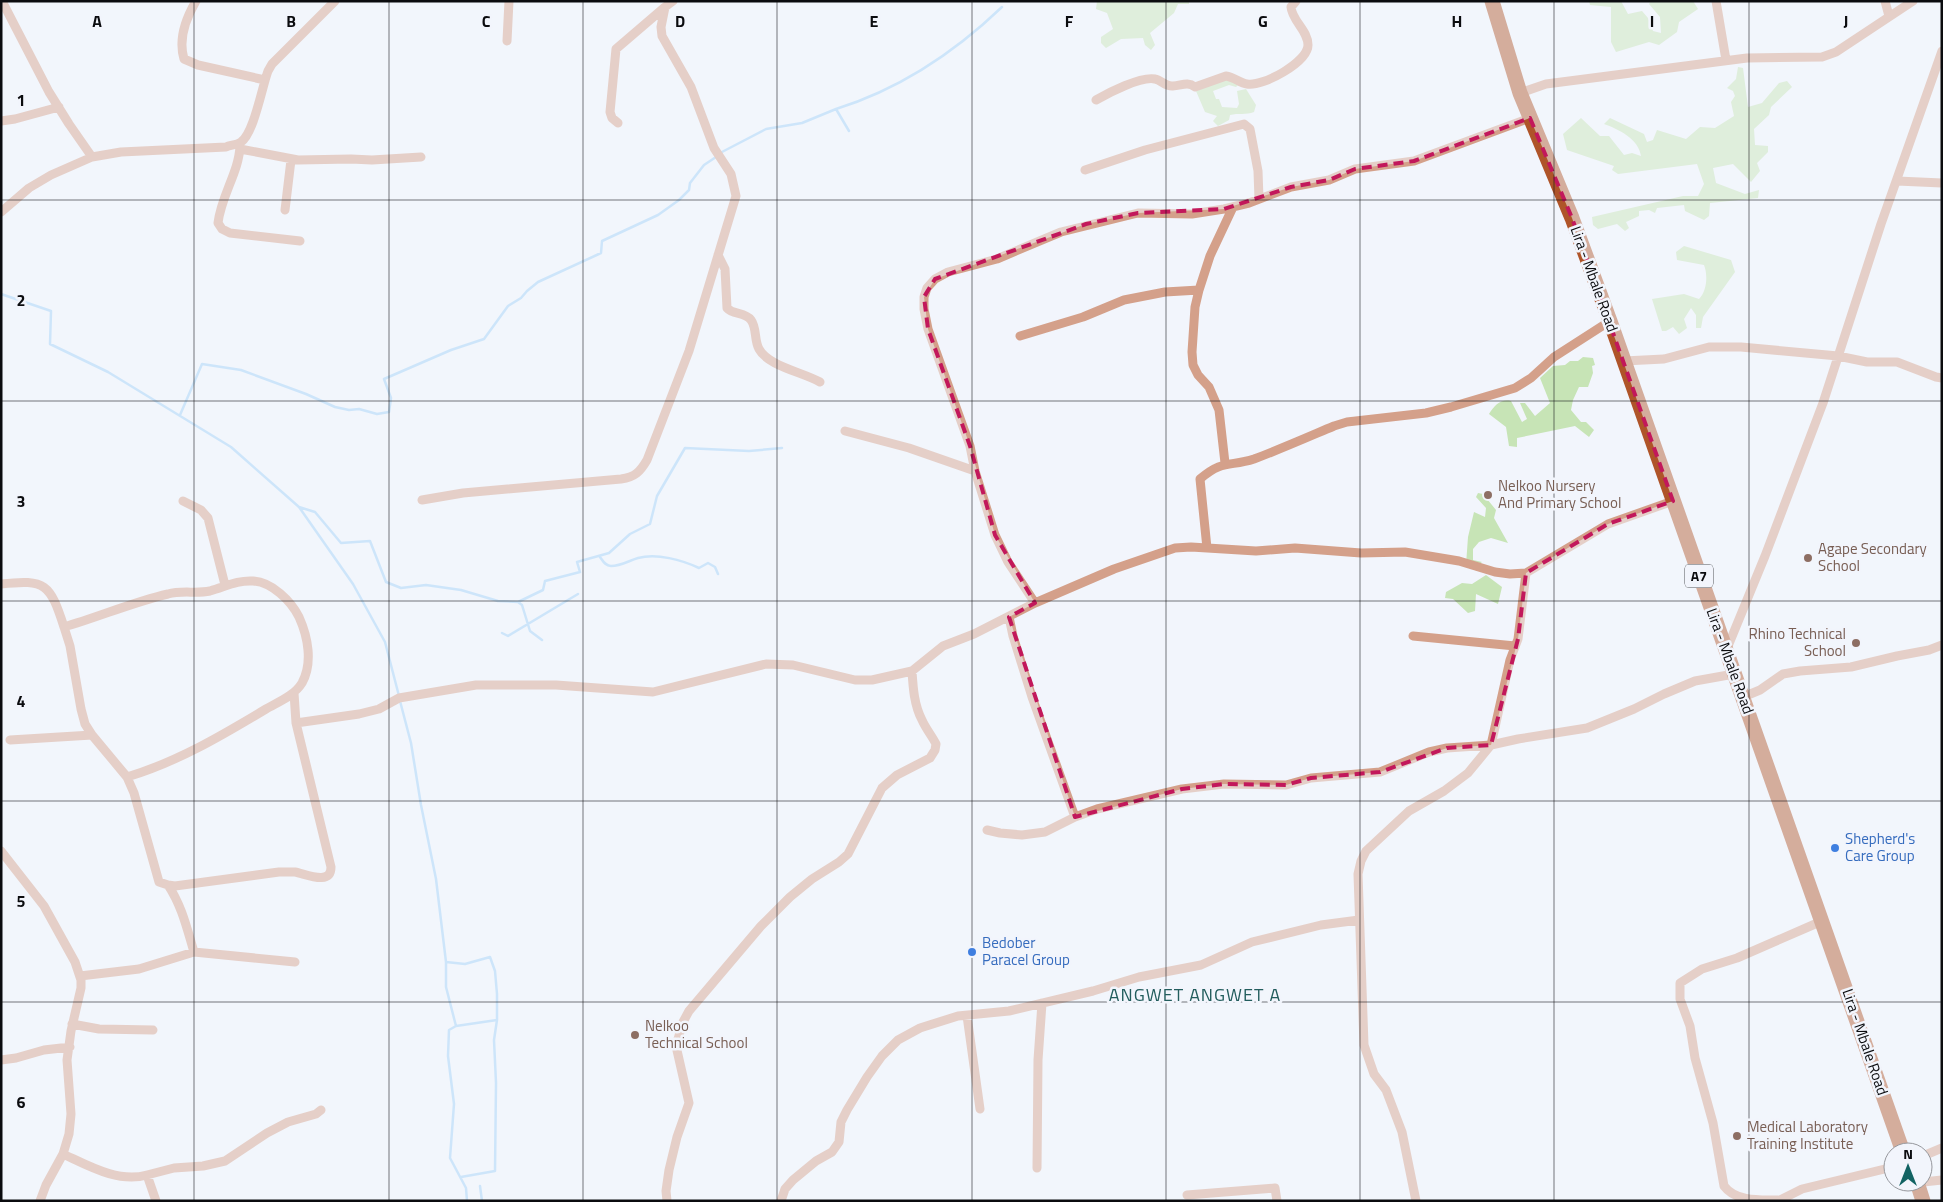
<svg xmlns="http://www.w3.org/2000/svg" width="1943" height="1202" viewBox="0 0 1943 1202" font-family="'Titillium Web',sans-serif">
<rect width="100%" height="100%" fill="#f2f5fc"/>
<!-- green -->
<path fill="#c7e4b6" d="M1097,1H1189V4H1178L1174,13L1150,33L1155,45L1151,50L1145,45L1143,38L1121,39L1106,48L1101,43V37L1113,29L1107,13L1096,9Z
M1589,1H1621L1628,14L1642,11L1648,18L1653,31L1661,33L1660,17L1649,4L1651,1H1693L1698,9L1679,22L1677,32L1659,45L1649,42L1616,52L1611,42V7L1590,5Z
M1738,67L1743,68L1748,107L1762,103L1779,83L1787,81L1792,87L1771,107L1769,115L1754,129L1755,145L1768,146V152L1757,163L1760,171L1751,182L1733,164L1713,168L1716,183L1745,194L1759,190L1758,198L1710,203L1709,216L1704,220L1685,211L1684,205L1657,208L1655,213L1649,210L1639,211V216L1626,222L1629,228L1625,231L1617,224L1598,229L1593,225L1592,217L1683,196H1698L1704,184L1697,164L1618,174L1612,170L1614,166L1567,150L1563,134L1581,118L1600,136H1609L1624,155L1632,153L1641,156C1639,139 1618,129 1604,124L1610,118L1644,134L1647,142L1653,140L1657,130L1686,139L1700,127L1715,128L1734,116L1731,102L1735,96L1733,91L1727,88L1736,79Z
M1228,78L1239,84L1236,87L1229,85L1213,91L1216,99H1219L1222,107L1237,108L1239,104L1237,91L1246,89L1256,105L1254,112C1246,115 1238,113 1230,115L1229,120L1218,126L1213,121L1217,116L1205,112L1196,91Z
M1684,246L1731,260L1735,272L1703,317L1701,328H1696V315L1691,308L1684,319L1687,328L1679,334L1673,327L1666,331H1662L1652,299L1684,294L1699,299C1707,291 1708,275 1704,265L1677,260L1676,252Z
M1583,357L1593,358L1595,365L1592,366L1593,373L1588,387H1579L1573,400L1571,410L1581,422H1586L1594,430L1589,437L1575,426L1517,438V447L1509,446L1506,427L1489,414C1495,405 1500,399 1511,401L1522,422L1527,419L1520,403H1525L1535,416L1550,403L1540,378L1553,366L1565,365L1570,361H1578Z
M1478,493L1483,494L1496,510L1494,518L1508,543L1491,538L1479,542L1473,549V560L1482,562L1473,569L1466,565L1468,537L1474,512L1485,517L1486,508L1476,497Z
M1486,575L1502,587L1498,604L1476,594L1475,611L1468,613L1453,599L1445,598L1446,592L1462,583L1472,584Z"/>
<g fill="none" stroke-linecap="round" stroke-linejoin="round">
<!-- stream -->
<path stroke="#a0d1f9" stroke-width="2.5" d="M836,109C900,89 954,53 1002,7
M720,153L766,129L802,123L836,109L849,131
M1,294L51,311L50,344L108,372L231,447L299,507L353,584L385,642L399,696
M180,415L202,364L241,370L306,394L335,407L349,410L359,409L377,414L389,412L391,398L384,379L451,350L484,339L508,306L521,298L527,291L538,282L601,253L602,241L658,215L679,200L689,190L690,183L704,165L716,157
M299,507L315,512L341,543L370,541L386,582L401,588L426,585L461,590L498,601L518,602L543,590L545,581L580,572L577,562L609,553L630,534L650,524L657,496L685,448L749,451L782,448
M600,557C603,561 605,566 611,566C621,566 628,561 638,558C657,553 682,560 699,568L708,563L715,567L718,574
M518,602L522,605L530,631L542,640
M502,633L508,636L578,594
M400,701L411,743L421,805L436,879L446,962L465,964L490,957L495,971L497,994V1020L494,1040L496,1083L495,1171L461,1177
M446,962V987L456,1026L497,1020
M456,1026L449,1030L448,1056L454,1104L450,1158L466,1188L467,1201
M480,1186L482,1201"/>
<!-- minor -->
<path stroke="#d4a08a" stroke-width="9" d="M2,1L49,92L69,124L92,157
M196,1C186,18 178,39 184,59L198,65L265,80
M1716,1L1726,60
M1885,1L1889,16
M507,41L509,1
M1520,93L1546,84L1747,58L1822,57L1836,52L1913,1
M1096,100C1108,93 1141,76 1155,79C1161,80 1166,87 1173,86C1181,86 1187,81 1195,87L1226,76C1234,77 1240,83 1247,84C1263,87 1308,62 1308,45C1308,30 1292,21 1291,7L1296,1
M1,121L15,119L59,107
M618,123L612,118L610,112L616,49L665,7
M240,146C239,172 221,196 218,223L222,229L230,233L300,241
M240,149L298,160L351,159L372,160L421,157
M1085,170L1145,150L1244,124L1250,129L1258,171L1259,199
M1897,181L1942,183
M285,210L291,160
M1,212L29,188L51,175L92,157L121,152L226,147C230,145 237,145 241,142C254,133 262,87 268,71L272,64L335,1
M718,255L725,269L727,308C733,315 745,312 751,320C757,328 754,340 759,349C768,366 802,372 820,382
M1020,336L1083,317L1124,300L1165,292L1199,290
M1624,361L1664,359L1709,347H1741L1838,356L1867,362H1897L1936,377L1942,378
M845,431L909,448L975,471
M1225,463L1219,410L1209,387L1198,375L1193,365L1192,352L1195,307L1199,290L1210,256L1233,207
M422,500L463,493L621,479C635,477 640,472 647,460L689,351L736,196L731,174L714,148L691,87L662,36L661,27L665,7L673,1
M183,501L201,510L208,518L225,585
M1207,548L1200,479C1223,459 1230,467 1254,459C1281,449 1308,437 1334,426L1347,422L1426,413L1451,407L1515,388L1531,378L1554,357L1610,321
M1,584C46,579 50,584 64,627C99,617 133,602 168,594C182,590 196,594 210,591C225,587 237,580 253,581C272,582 291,601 299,617C308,637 313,663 302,683C294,696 278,702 266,709C221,736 177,762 127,777L92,735L85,724L81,709L70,646L64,627
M1035,603L1008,562L995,535L975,471L970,446L928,329L924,309V297L927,288L935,279L948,272L997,259L1061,232L1138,213L1192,214L1224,209L1249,203L1291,187L1329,180L1355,169L1414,161L1530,118
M1009,617L1013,636L1032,697L1075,817
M1413,636L1515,646
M1726,651L1765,556L1823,403L1881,224L1942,51
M1743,697L1760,690L1783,674L1800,671L1851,667L1897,656L1929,650L1942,645
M296,723L359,714L379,709L399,698L476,685H556L653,692L766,664L793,665L855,680H872L912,671L943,646L974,634L1035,603L1114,569L1175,548L1191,547L1256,551L1295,548L1361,553L1405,552L1459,561L1495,572L1510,574L1526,573L1608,524L1673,501
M10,740L92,735
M127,777L134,793L159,882L168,885L175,886L279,872C285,872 290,872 295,872C306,874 331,886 331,867L296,723L294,693
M987,830L1000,833L1022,835L1045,832L1075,817L1097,809L1182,789L1224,784L1286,785L1311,778L1380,772L1429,752L1447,748L1491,745L1510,660L1518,639L1526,573
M1,851L44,906L75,962L81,980V988L71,1031L67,1060L71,1114L69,1134L63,1154L46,1185L40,1201
M168,885C182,906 187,929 194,952
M80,976L139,969L194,952L295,962
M967,1016L980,1109
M72,1024L99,1029L153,1030
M1,1060L16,1058L44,1050L70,1047
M63,1154C89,1166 118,1183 147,1175L156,1201
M1923,1156L1942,1148
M1037,1168L1038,1060L1042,1003
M147,1175L174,1168L203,1166L225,1161L267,1133L288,1122L316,1114L321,1110
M1923,1182L1942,1180
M1187,1195L1275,1188L1277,1201
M1778,1200C1760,1200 1736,1202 1724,1186L1713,1123L1695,1058L1690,1026L1680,999V983L1702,969L1737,958L1822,921
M667,1201L666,1191L669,1170L677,1137L689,1103L676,1046L683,1022L689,1011L761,926L790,897L812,879L839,862L848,854L882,788L897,775L930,758L935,750L936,744C932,736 926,729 922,720C914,705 913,687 912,671
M781,1201L785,1189L793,1180L816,1161L832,1152L839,1142L841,1122L847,1110L867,1077L882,1056L898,1040L920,1028L958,1016L1009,1011L1093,991L1139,977L1201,965L1252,942L1321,925L1359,920
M1416,1201L1402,1132L1386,1090L1374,1074L1364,1045L1358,874L1361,861L1366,851L1409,811L1444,791L1468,773L1491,745L1518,739L1587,728L1634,709L1664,694L1695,681L1734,674
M1778,1201L1802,1189L1893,1167"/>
<!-- primary -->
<path stroke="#af5429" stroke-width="15" d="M1492,1L1520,93L1572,218L1610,321L1903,1152
M1917,1182L1923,1201"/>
</g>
<!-- marked area -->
<path d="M0 0H1943V1202H0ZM1530,118L1572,218L1673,501L1608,524L1526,573L1518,639L1491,745L1447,748L1380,772L1311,778L1286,785L1224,784L1182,789L1075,817L1009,617L1035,603L995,535L970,446L928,329L924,297L935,279L1086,224L1138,213L1224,209L1291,187L1329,180L1355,169L1414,161Z" fill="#f2f5fc" fill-opacity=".55" fill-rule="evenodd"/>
<path fill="none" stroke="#c2185b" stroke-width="4" stroke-dasharray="10 6" stroke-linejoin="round" d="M1530,118L1572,218L1673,501L1608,524L1526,573L1518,639L1491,745L1447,748L1380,772L1311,778L1286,785L1224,784L1182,789L1075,817L1009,617L1035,603L995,535L970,446L928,329L924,297L935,279L1086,224L1138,213L1224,209L1291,187L1329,180L1355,169L1414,161Z"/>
<!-- grid -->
<path fill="none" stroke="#0b0c0f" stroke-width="1" stroke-opacity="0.55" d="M194,1V1201M389,1V1201M583,1V1201M777,1V1201M972,1V1201M1166,1V1201M1360,1V1201M1554,1V1201M1749,1V1201M1,200H1942M1,401H1942M1,601H1942M1,801H1942M1,1002H1942"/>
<!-- markers -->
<g fill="#8d6e63" stroke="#f2f5fc" stroke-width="2">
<circle cx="1488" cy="495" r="5"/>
<circle cx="1808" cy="558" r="5"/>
<circle cx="1856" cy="643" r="5"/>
<circle cx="635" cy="1035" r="5"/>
<circle cx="1737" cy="1136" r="5"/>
</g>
<g fill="#3f7fe0" stroke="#f2f5fc" stroke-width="2">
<circle cx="1835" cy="848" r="5"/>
<circle cx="972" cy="952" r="5"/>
</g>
<g text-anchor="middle" stroke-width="5" stroke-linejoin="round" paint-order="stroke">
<!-- shield labels -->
<rect fill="#f2f5fc" stroke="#505256" stroke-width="1" x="1685" y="564.5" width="28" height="23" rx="4"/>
<g font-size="14" font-weight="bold" fill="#0b0c0f">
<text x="1699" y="581">A7</text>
</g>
<!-- street labels -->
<g font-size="15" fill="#0b0c0f" stroke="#f2f5fc">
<text transform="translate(1594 279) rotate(70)" y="5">Lira - Mbale Road</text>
<text transform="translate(1730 661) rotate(70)" y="5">Lira - Mbale Road</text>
<text transform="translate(1865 1042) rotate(71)" y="5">Lira - Mbale Road</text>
</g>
<!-- education labels -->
<g font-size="15" fill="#785e54" stroke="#f2f5fc" text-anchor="start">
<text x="1498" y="491">Nelkoo Nursery<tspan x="1498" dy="17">And Primary School</tspan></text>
<text x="1818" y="554">Agape Secondary<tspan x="1818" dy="17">School</tspan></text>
<text x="1846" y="639" text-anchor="end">Rhino Technical<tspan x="1846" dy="17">School</tspan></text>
<text x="645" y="1031">Nelkoo<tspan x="645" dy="17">Technical School</tspan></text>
<text x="1747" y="1132">Medical Laboratory<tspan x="1747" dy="17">Training Institute</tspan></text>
</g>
<!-- shop labels -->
<g font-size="15" fill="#366cbe" stroke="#f2f5fc" text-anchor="start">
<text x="1845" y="844">Shepherd's<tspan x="1845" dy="17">Care Group</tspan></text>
<text x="982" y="948">Bedober<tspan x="982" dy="17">Paracel Group</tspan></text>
</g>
<!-- quarter labels -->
<g font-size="18" letter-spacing="1" fill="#225d5d" stroke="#f2f5fc">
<text x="1195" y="1001">ANGWET ANGWET A</text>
</g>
</g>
<g font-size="16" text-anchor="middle" font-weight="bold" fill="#0b0c0f" stroke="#f2f5fc" stroke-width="5" stroke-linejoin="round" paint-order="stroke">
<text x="97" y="27">A</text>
<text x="291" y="27">B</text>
<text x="486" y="27">C</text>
<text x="680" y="27">D</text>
<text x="874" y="27">E</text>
<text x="1069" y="27">F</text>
<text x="1263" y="27">G</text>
<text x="1457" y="27">H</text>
<text x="1652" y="27">I</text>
<text x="1846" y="27">J</text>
<text x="21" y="106">1</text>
<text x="21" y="306">2</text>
<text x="21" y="507">3</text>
<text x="21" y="707">4</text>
<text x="21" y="907">5</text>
<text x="21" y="1108">6</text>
</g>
<!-- border -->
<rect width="1943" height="1202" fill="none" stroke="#0b0c0f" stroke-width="5"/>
<!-- north arrow -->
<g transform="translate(1908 1167)"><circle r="24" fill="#f2f5fc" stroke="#96989d"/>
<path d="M0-4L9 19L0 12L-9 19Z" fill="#126363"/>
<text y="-8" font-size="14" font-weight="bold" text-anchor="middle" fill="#0b0c0f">N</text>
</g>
</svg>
